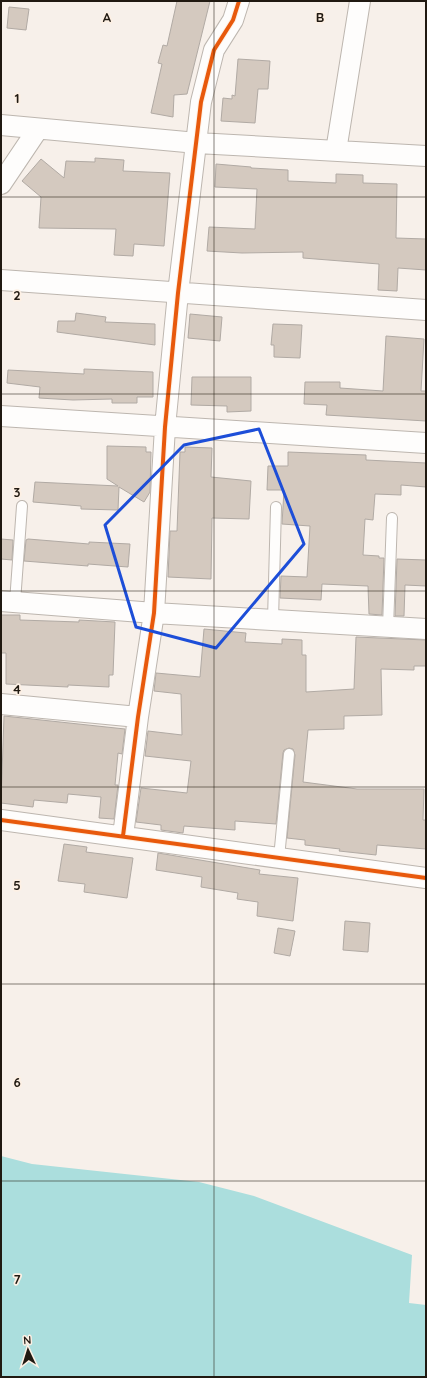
<svg xmlns="http://www.w3.org/2000/svg" width="427" height="1378" viewBox="0 0 427 1378" font-family="Quicksand,sans-serif">
<rect width="100%" height="100%" fill="#f7f0ea"/>
<!-- water -->
<path fill="#abdedd" d="M1,1156L32,1164L199,1182L254,1196L412,1255L409,1303L426,1305V1377H1Z"/>
<!-- building -->
<path fill="#d4c9bf" stroke="#b1aaa4" d="M177,1H210L187,94L174,95L173,117L151,113L162,64L158,63L163,45L167,46Z
M9,7L29,9L26,30L7,28Z
M238,59L270,61L268,89H258L255,123L221,121L223,98L232,99V95L235,96Z
M95,158L124,160L123,171L170,173L164,246L134,244L133,256L114,255L116,229L39,228L41,197L22,181L41,159L64,178L66,161L95,162Z
M216,164L251,167V168L288,170V181L336,183V174L363,175V183L397,184L396,238L426,239V270L398,268L397,291L378,290L379,264L303,258V252L242,253L207,251L209,227L255,229L257,189L215,187Z
M76,313L106,317L105,322L155,324V345L57,332L58,321H75Z
M190,314L222,317L220,341L188,338Z
M273,324L302,325L300,358L274,357V345H271Z
M386,336L424,339L421,391H426V421L326,415L327,405L304,404L305,382H340V388L383,391Z
M84,369L153,372V397H137V403H112V399L73,400L39,398L40,387L7,383L8,370L84,374Z
M192,377H251V411L227,412V406L191,405Z
M107,446L146,447V452H151L150,492L144,502L119,487L118,510L81,509V506L33,502L35,482L118,486L107,479Z
M185,447L212,448L211,477L251,481L249,519L212,518L211,579L168,577L170,531H177L180,452H185Z
M288,452L366,455V460L426,463V487L401,485V495L375,494L373,520L365,519L363,555L379,556V558H384L382,615L369,614L368,586L322,584L321,600L280,598L281,576L307,577L310,526L282,524L284,490H267L268,466H288Z
M1,539L13,540L12,560L1,559Z
M28,539L89,544V542L130,544L128,567L88,564V566L24,561L26,540Z
M397,559L426,560V586L405,585L404,616H395Z
M1,615H20V620L79,622V620L115,622L113,675H109V687L68,685V687L6,684V653H1Z
M204,629L246,633L245,642L282,644V639L302,640V655H306V692L354,689L356,637L426,640V666H414V670L381,669L382,715L344,716V729L308,730L303,782L357,789H424L423,820H426V849L377,845L376,855L339,851L340,849L305,845V840L287,838L295,755L293,749L289,748L284,750L283,753L276,824L235,821V830L184,826L183,833L161,830V825L136,822L141,788L187,793L191,761L145,756L148,731L182,735L181,694L154,691L156,673L200,677Z
M4,716L125,729L122,754L118,753L115,785H118L114,819L99,818L101,797L68,794L67,803L34,800L33,807L1,803Z
M64,844L87,847L86,852L133,858L127,898L84,892L85,884L58,881Z
M158,853L260,870L259,874L298,878L293,921L257,916L258,902L237,899L238,893L201,887L202,877L156,870Z
M345,921L370,923L368,952L343,950Z
M278,928L295,931L290,956L274,953Z"/>
<g fill="none" stroke-linecap="round" stroke-linejoin="round">
<defs>
<path id="lane" d="M15,602L22,506
M273,620L276,507
M388,627L392,518
M279,858L289,754"/>
<path id="street" d="M1,125L197,143L426,156
M336,151L360,1
M1,184L38,129
M1,280L426,310
M1,416L426,443
M1,601L154,613L426,629
M1,704L138,717
M1,820L426,878
M123,836L138,717L154,613L165,427L178,293L201,102L214,50L233,20L239,1"/>
</defs>
<!-- lane casing -->
<use href="#lane" stroke="#bdb6af" stroke-width="12"/>
<!-- street casing -->
<use href="#street" stroke="#bdb6af" stroke-width="22"/>
<!-- lane -->
<use href="#lane" stroke="#fefdfc" stroke-width="10"/>
<!-- street -->
<use href="#street" stroke="#fefdfc" stroke-width="20"/>
<defs>
<path id="cycleway" d="M1,820L426,878
M123,836L138,717L154,613L165,427L178,293L201,102L214,50L233,20L239,1"/>
</defs>
<!-- cycleway casing -->
<use href="#cycleway" stroke="#fdf0e4" stroke-width="6"/>
<!-- cycleway -->
<use href="#cycleway" stroke="#e8590c" stroke-width="4"/>
</g>
<!-- marked area -->
<path fill="none" stroke="#1d4ed8" stroke-width="3" stroke-linejoin="round" d="M259,429L304,544L216,648L136,627L105,525L184,445Z"/>
<!-- grid -->
<path fill="none" stroke="#201911" stroke-width="1" stroke-opacity="0.55" d="M214,1V1377M1,197H426M1,394H426M1,591H426M1,787H426M1,984H426M1,1181H426"/>
<g font-size="13" text-anchor="middle" font-weight="bold" fill="#201911" stroke="#fdf0e4" stroke-width="3.5" stroke-linejoin="round" paint-order="stroke">
<text x="107" y="22">A</text>
<text x="320" y="22">B</text>
<text x="17" y="103">1</text>
<text x="17" y="300">2</text>
<text x="17" y="497">3</text>
<text x="17" y="694">4</text>
<text x="17" y="890">5</text>
<text x="17" y="1087">6</text>
<text x="17" y="1284">7</text>
</g>
<!-- border -->
<rect width="427" height="1378" fill="none" stroke="#201911" stroke-width="4"/>
<!-- north arrow -->
<g transform="translate(28 1350) rotate(356)" stroke="#fdf0e4" stroke-width="3" paint-order="stroke">
<path d="M0-3L7 15L0 10L-7 15Z" fill="#201911"/>
<text y="-6" font-size="11" font-weight="bold" text-anchor="middle" fill="#201911">N</text>
</g>
</svg>
